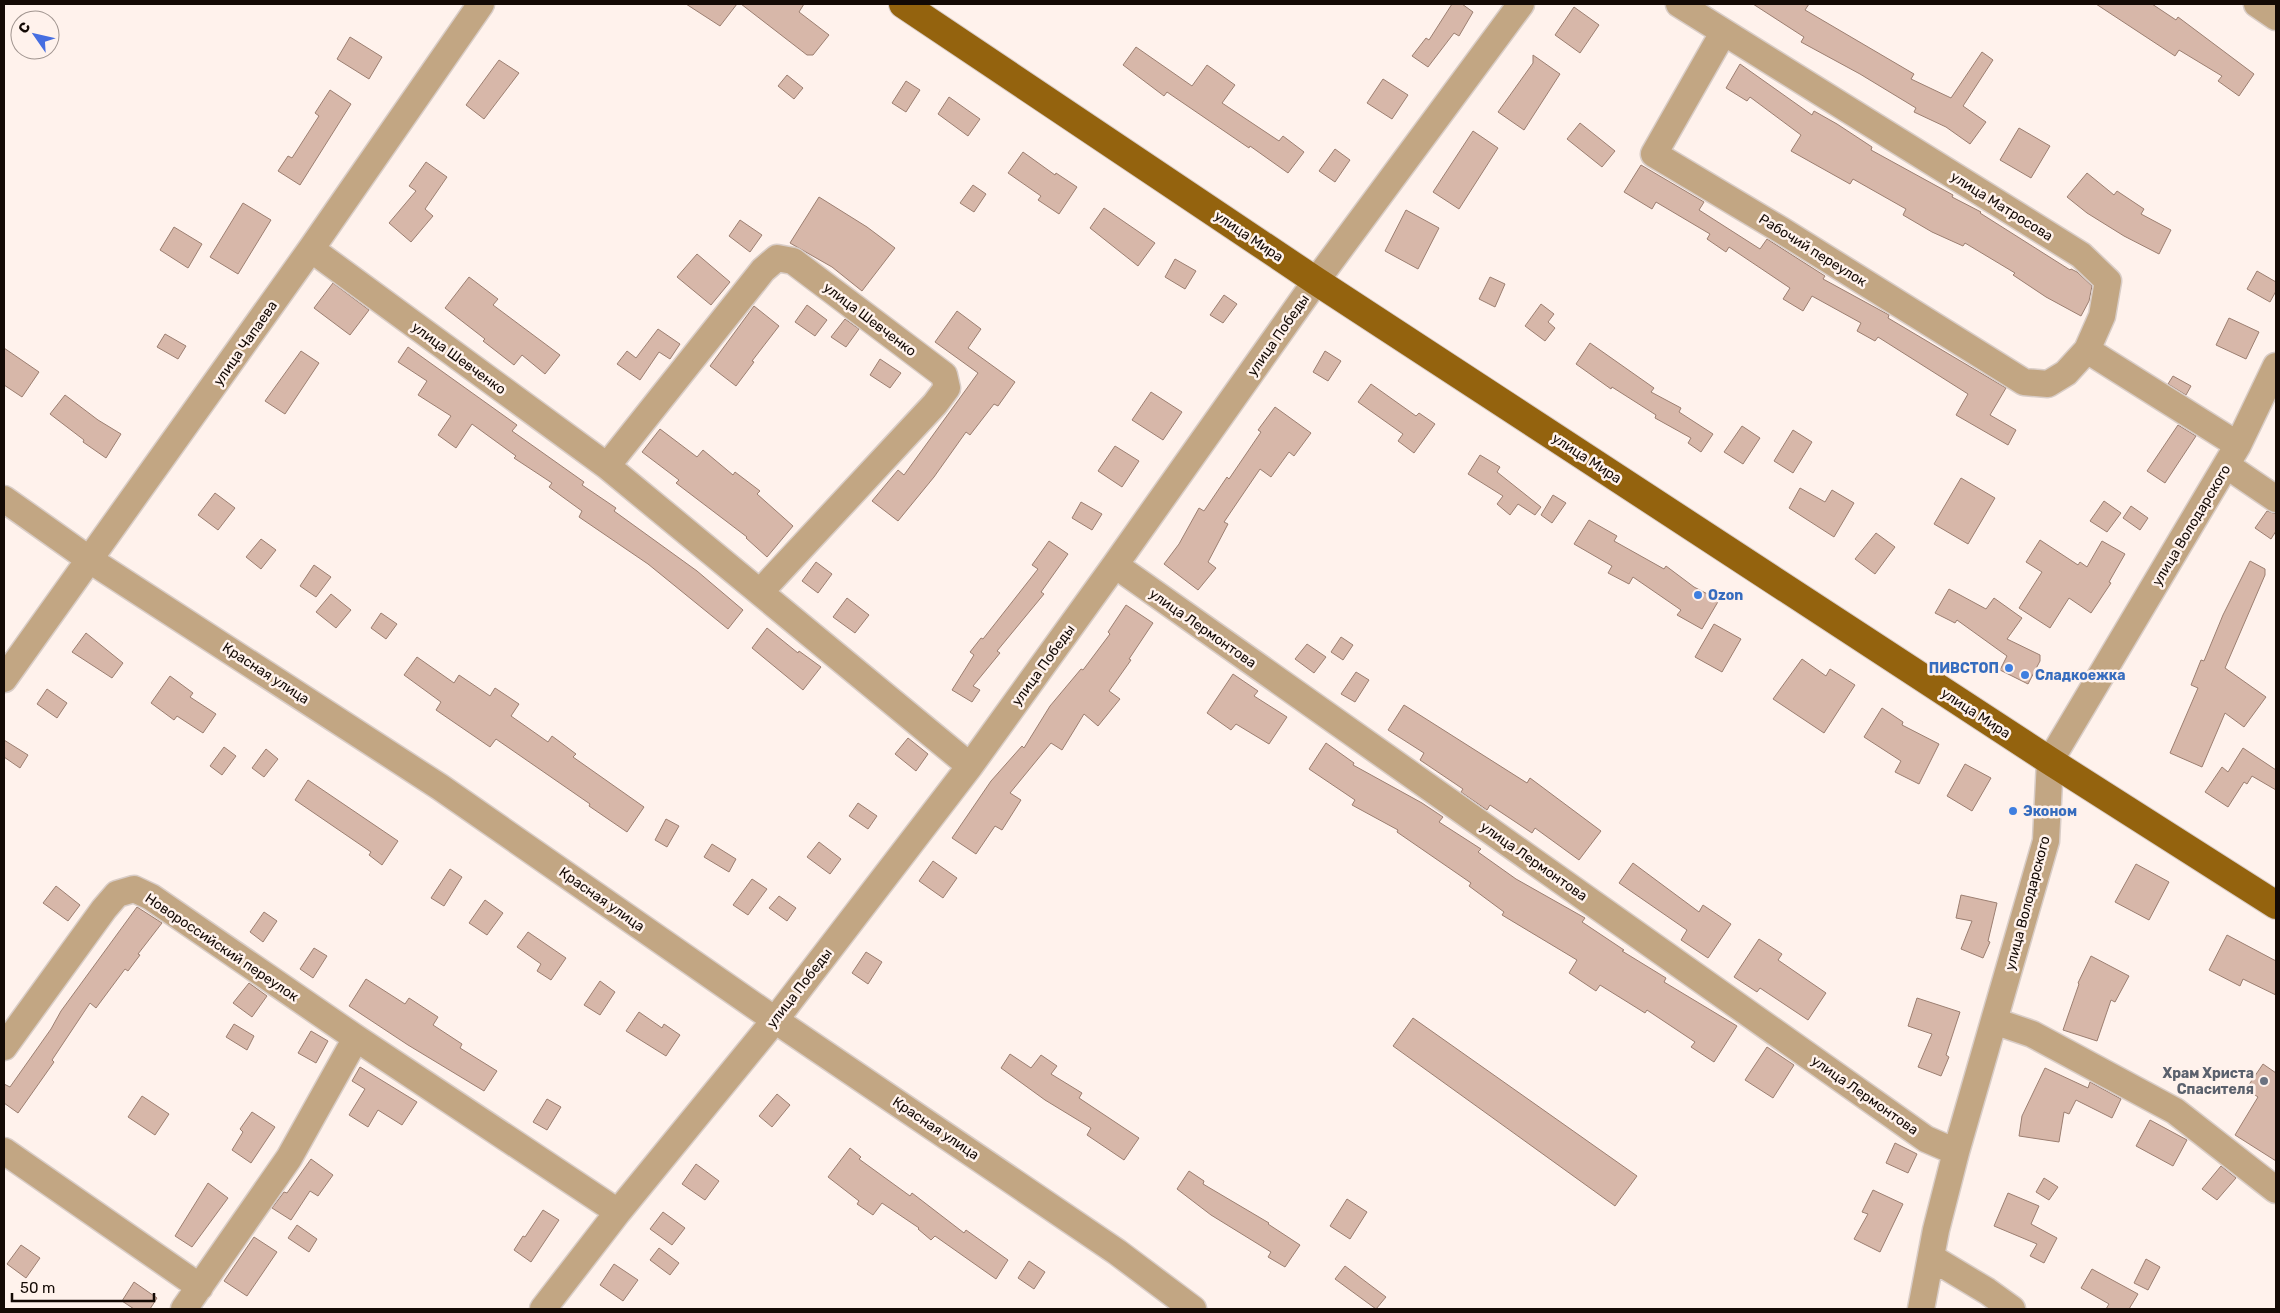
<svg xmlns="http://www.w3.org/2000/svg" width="2280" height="1313" viewBox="0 0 2280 1313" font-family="Rubik,sans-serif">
<rect width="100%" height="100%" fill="#fff2ec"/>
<!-- building -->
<path fill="#d7b7a9" stroke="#9c7f71" d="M686,4H737L720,26Z
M741,4H804L799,12L829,35L813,55H807Z
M1452,4H1462L1473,12L1459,36L1454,33L1428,67L1412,56L1426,38L1429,40Z
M1753,4H1809L1805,10L1914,74L1911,79L1951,98L1982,52L1993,60L1963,106L1986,122L1970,144L1946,127L1914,112L1916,108L1860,74L1801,42L1804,37Z
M2096,4H2152L2176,20L2178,17L2254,74L2239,96L2218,81L2222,76L2179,50L2175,56Z
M1574,7L1599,25L1580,53L1555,35Z
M350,37L382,57L369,79L337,59Z
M1136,47L1192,86L1207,65L1235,85L1222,103L1279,141L1283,136L1304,152L1288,173L1250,146L1249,148L1167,92L1164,96L1123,65Z
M1533,55L1560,74L1524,130L1498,112L1533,63Z
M499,60L519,73L484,119L466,105Z
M1740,64L1812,115L1814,111L1837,124L1872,147L1871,150L1953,195L1952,197L1981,212L1980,213L2070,270L2071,269L2077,272L2092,286L2089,301L2081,316L2046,297L2013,275L2015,273L1965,243L1963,246L1932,232L1903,215L1906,209L1853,179L1850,184L1791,151L1801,135L1750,97L1747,101L1726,88Z
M787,75L803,88L794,99L778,86Z
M1383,79L1408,95L1392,119L1367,103Z
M906,81L920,90L906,112L892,103Z
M330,90L351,104L300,185L278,171L288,156L292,158L319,116L315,113Z
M949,97L980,119L968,136L938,114Z
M1580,123L1615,151L1602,167L1567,139Z
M2019,128L2050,146L2031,178L2000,160Z
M1473,131L1498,148L1459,209L1433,192Z
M1335,149L1350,160L1335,182L1319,171Z
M1023,152L1055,175L1056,173L1077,187L1059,214L1038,200L1041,196L1008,173Z
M426,162L447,177L425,209L433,216L411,242L389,223L416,191L409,186Z
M1641,165L1704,202L1699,210L1760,249L1767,239L1825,276L1823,279L1889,315L1888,318L2006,388L1990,415L2016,430L2008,445L1956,415L1968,394L1878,337L1875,341L1857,331L1861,323L1812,296L1803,311L1783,299L1790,288L1729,247L1726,252L1707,239L1710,234L1656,202L1652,209L1624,192Z
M2087,173L2114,195L2117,191L2144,209L2141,214L2171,230L2159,254L2124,236L2087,213L2067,197Z
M973,185L986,194L974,212L960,203Z
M819,197L867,227L895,248L862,291L832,267L790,243Z
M243,203L271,220L238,274L210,257Z
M1104,208L1155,243L1138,266L1090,228Z
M1406,210L1439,228L1418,269L1385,251Z
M740,220L762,235L750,252L729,236Z
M174,227L202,244L188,268L160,250Z
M697,254L730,282L711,305L677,277Z
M1175,259L1196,271L1185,289L1165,277Z
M2257,271L2276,282V291L2270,302L2247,289Z
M469,277L498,299L493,305L560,355L545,374L522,355L514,365L483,341L485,339L445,308Z
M1490,277L1505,284L1495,307L1479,299Z
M333,283L369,310L350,335L314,308Z
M1224,295L1237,304L1223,323L1210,315Z
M1541,304L1554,314L1548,322L1555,328L1545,341L1525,326Z
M807,305L827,320L815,336L795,322Z
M754,306L779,326L752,361L754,362L736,386L710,366Z
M957,311L981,329L968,348L1015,382L998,406L994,404L970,435L966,432L934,477L898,521L872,501L898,470L904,475L978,373L935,342Z
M2229,318L2259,332L2246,359L2216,345Z
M845,319L859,329L846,347L831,337Z
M658,329L680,344L670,359L659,352L640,380L617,364L627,351L636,358Z
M165,334L186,346L178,359L157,347Z
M1590,343L1654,388L1651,392L1681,408L1679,412L1713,434L1701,452L1688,443L1691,438L1655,418L1656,415L1612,387L1611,389L1576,364Z
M408,347L517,425L512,431L584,482L582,485L616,508L614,511L697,571L743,610L728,629L648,564L579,517L582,511L549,487L552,483L514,458L516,456L472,424L456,448L438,435L451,416L418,395L427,381L398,362Z
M4,348L39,372L22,397L4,385Z
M301,351L319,363L285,414L265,401Z
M1325,351L1341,361L1328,381L1313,372Z
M880,359L901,373L890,388L870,375Z
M2173,376L2191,386L2186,395L2168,384Z
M1371,384L1416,416L1419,413L1435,424L1414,453L1398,441L1403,434L1358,402Z
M1151,392L1182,412L1163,440L1132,420Z
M65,395L98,420L121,434L106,458L83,442L84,440L50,414Z
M1275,407L1311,433L1294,456L1289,452L1271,477L1260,469L1224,522L1228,524L1208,562L1216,568L1198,590L1164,564L1179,544L1199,508L1204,511L1227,477L1229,479L1261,432L1258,430Z
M2178,425L2196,436L2165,483L2147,471Z
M1742,426L1760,438L1743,464L1724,452Z
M660,429L697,457L703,450L733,475L735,472L760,491L757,494L793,526L767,557L746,538L747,537L676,483L679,480L642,452Z
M1793,430L1812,442L1793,473L1774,461Z
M1115,446L1139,461L1122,487L1098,471Z
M1480,455L1500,467L1497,472L1541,507L1535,515L1518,504L1510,515L1497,504L1503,496L1468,474Z
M1961,478L1995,498L1968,544L1934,524Z
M1800,488L1825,502L1832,490L1854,503L1834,537L1789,508Z
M215,493L235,508L218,530L198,515Z
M1553,495L1566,503L1552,523L1541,515Z
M2104,501L2121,513L2107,532L2090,521Z
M1081,502L1102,514L1092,530L1072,518Z
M2131,506L2148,518L2140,530L2123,518Z
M2267,511L2276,514V531L2271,539L2255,528Z
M1589,520L1617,536L1614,541L1664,569L1666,566L1694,587L1719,600L1702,629L1677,615L1681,610L1633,577L1629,584L1608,573L1612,566L1574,544Z
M1876,533L1895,547L1875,574L1855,559Z
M261,539L276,550L261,569L246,557Z
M2040,540L2078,565L2080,562L2087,567L2102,541L2125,554L2109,582L2111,583L2091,613L2069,598L2050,628L2019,608L2042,572L2026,562Z
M1049,541L1068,554L1041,592L1044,594L997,651L1000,653L973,686L980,690L972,702L952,690L974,655L970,652L981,638L983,639L1038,569L1032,565Z
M2250,561L2265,569V575L2225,668L2266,697L2244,727L2225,713L2202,767L2170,753L2198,688L2191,685L2201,660L2204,661L2223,615Z
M816,562L832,574L818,593L802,581Z
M314,565L331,577L316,597L300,586Z
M1949,589L1986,609L1994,598L2022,618L2007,639L2040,655V661L2028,684L2000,670L2007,656L1957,620L1955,623L1935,613Z
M331,594L351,610L336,628L316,612Z
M847,598L869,615L855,633L833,617Z
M1126,605L1153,623L1129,659L1131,660L1109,691L1120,699L1098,726L1084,714L1062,750L1051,743L1010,793L1021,800L1002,830L995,826L976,854L952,838L991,781L1022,746L1024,748L1050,706L1081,669L1083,670L1110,634L1108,632Z
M381,613L397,624L386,639L371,628Z
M1714,624L1741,639L1722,672L1695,657Z
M767,628L798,653L799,651L821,667L803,690L752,648Z
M86,633L123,663L112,678L72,652Z
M1341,637L1353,645L1343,660L1331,652Z
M1307,644L1326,657L1314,673L1295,659Z
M417,657L454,683L459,675L490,696L495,688L519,704L511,716L548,742L552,736L576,754L573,757L644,807L627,832L589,806L590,804L496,739L490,747L436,710L441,702L404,675Z
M1802,659L1826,676L1830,669L1855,685L1824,733L1773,699Z
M1356,672L1369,680L1355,702L1341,694Z
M1233,674L1258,691L1254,696L1287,717L1269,744L1236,724L1231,730L1207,713Z
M170,676L193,693L190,697L216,714L203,733L177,716L174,720L151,703Z
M47,689L67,703L57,718L37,704Z
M1404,705L1527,783L1530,778L1601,831L1579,860L1535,828L1532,833L1490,805L1487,810L1461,792L1463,789L1420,760L1424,753L1388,730Z
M1882,708L1903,722L1902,725L1939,744L1919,784L1895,772L1901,761L1864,737Z
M908,738L928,754L916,771L895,754Z
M4,740L28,755L20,768L4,757Z
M1326,743L1354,763L1353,765L1422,803L1443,817L1439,822L1481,849L1478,852L1516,879L1585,918L1582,922L1624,950L1622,951L1666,978L1664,982L1737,1026L1714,1062L1691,1047L1695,1042L1647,1010L1645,1013L1600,985L1596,991L1569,973L1577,960L1502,915L1504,912L1469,886L1471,883L1397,832L1398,830L1352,805L1355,800L1309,769Z
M224,747L236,756L222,775L210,766Z
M2243,748L2276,770V790L2252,776L2247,784L2244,782L2228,807L2205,792L2222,767L2228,772Z
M266,749L278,759L264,777L252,768Z
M1965,764L1991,778L1972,811L1947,796Z
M308,780L398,841L382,865L369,855L371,852L295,800Z
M858,803L877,816L868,829L849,816Z
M666,819L679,826L667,847L655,840Z
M819,842L841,859L830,874L807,857Z
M712,844L736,859L729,872L704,857Z
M933,861L957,878L943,898L919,881Z
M1633,863L1699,912L1703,905L1731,924L1708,958L1681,940L1687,930L1619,883Z
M2136,864L2169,882L2149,920L2115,902Z
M450,869L462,877L444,906L431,898Z
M752,879L767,889L748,915L733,905Z
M56,886L80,905L68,921L43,903Z
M1961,895L1997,903L1988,941L1990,942L1983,958L1961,949L1972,921L1956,918Z
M779,896L796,908L787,921L769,908Z
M485,900L503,913L487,935L469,923Z
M137,907L162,923L138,954L140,955L128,971L125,969L96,1008L90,1003L52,1060L54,1062L18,1113L4,1103V1084L10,1087L51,1029L61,1011Z
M264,912L277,921L263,942L250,932Z
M528,932L566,958L551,980L537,971L541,964L517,947Z
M2227,935L2276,961V995L2243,979L2240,986L2209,970Z
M1759,939L1782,954L1778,960L1826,993L1808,1020L1760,988L1757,992L1734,977Z
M314,948L327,956L313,978L300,969Z
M866,952L882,962L868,984L852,973Z
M2091,956L2129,976L2115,1002L2111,1000L2097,1041L2063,1030L2079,984L2078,983Z
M366,979L405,1004L409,998L438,1017L433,1025L462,1044L460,1048L497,1071L484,1091L408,1045L349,1006Z
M600,981L615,992L600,1015L584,1005Z
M249,983L267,996L252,1017L233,1003Z
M1917,998L1960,1012L1946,1055L1949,1057L1941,1076L1918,1067L1932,1034L1908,1026Z
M639,1012L662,1028L664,1024L680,1035L666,1056L626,1031Z
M1413,1018L1637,1176L1615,1206L1393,1046Z
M234,1024L254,1036L247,1050L226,1037Z
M311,1031L328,1041L316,1063L298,1053Z
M1767,1047L1794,1065L1773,1098L1745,1080Z
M1010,1054L1031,1068L1041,1055L1057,1066L1051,1074L1082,1093L1079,1098L1139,1138L1124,1160L1087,1135L1091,1128L1045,1100L1001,1068Z
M2263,1064L2276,1073V1161L2235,1135L2258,1097L2246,1089Z
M360,1067L417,1102L402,1125L378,1110L368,1127L349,1115L365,1089L352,1081Z
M2045,1068L2088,1088L2090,1082L2121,1099L2112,1118L2076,1100L2069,1114L2064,1112L2059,1142L2019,1136L2022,1116Z
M777,1094L790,1105L772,1127L759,1116Z
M142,1096L169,1114L155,1135L128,1117Z
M547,1099L561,1107L547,1130L533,1122Z
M252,1112L275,1127L251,1163L232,1150L243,1132L240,1129Z
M2150,1120L2187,1140L2173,1166L2136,1146Z
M1895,1143L1917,1154L1908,1173L1886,1163Z
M850,1148L861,1157L859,1159L910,1196L912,1193L964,1233L966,1230L1008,1260L996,1279L935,1236L931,1240L918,1229L919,1228L882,1203L873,1215L857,1204L859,1201L828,1177Z
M311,1159L333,1175L318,1196L310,1191L291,1220L272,1208L284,1192L287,1193Z
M696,1164L719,1181L705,1200L682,1184Z
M2221,1166L2236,1178L2217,1200L2202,1189Z
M1189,1171L1204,1181L1203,1184L1269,1223L1268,1224L1300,1245L1285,1267L1268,1257L1271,1252L1211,1215L1177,1189Z
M2044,1178L2058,1187L2049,1200L2036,1192Z
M208,1183L228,1198L192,1247L175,1236Z
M1873,1190L1903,1204L1880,1252L1854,1239L1868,1214L1862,1212Z
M2008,1193L2039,1206L2031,1224L2057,1238L2044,1263L2030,1256L2037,1244L1994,1226Z
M1347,1199L1367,1212L1350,1239L1330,1226Z
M543,1210L559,1220L531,1262L514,1250L523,1236L525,1237Z
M663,1212L685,1228L672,1245L650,1229Z
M297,1225L317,1239L309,1252L288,1238Z
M254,1237L277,1252L247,1296L224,1281Z
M21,1245L40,1258L26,1278L7,1264Z
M659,1248L679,1263L670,1275L650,1260Z
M2146,1259L2160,1267L2148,1290L2134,1283Z
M1029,1261L1045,1272L1034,1289L1018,1278Z
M614,1264L638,1280L623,1301L600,1285Z
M1345,1266L1386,1297L1376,1309L1335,1279Z
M2092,1269L2138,1294L2129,1309H2106L2109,1304L2081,1288Z
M134,1282L157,1298L150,1309H134L122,1301Z"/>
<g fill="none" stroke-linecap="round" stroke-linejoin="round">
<defs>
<path id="minor" d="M1679,4L2081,255L2108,281L2102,316L2087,350L2238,445
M2257,4L2276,17
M1723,33L1654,154L1781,230L2024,382L2048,384L2066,373L2087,350
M311,249L607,466L970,766
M2226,465L2276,499
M607,466L763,270L777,258L793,261L944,375L947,388L935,404L761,591
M4,499L90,560L440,787L775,1020L1117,1252L1193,1309
M1115,565L1926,1139L1956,1152
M4,679L311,249L481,4
M1994,1021L2032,1034L2175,1111L2276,1190
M4,1047L104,909L117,894L134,889L151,897L356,1038L618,1212
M4,1151L200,1287
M1932,1258L1987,1291L2012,1309
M184,1309L289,1158L356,1038
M543,1309L618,1212L775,1020L970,766L1115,565L1316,281L1521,4
M1921,1309L1936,1230L1956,1152L2046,841L2050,761L2238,445L2276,366"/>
<path id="major" d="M903,4L1316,281L2050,761L2276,905"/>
</defs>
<!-- minor casing -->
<use href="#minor" stroke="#d9cdc7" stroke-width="29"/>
<!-- major casing -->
<use href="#major" stroke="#d9cdc7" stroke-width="30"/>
<!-- minor -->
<use href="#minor" stroke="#c2a683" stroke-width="26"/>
<!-- major -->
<use href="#major" stroke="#94630e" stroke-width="28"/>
</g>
<!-- markers -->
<g fill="#3f7fe0" stroke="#fff2ec" stroke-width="2">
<circle cx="1698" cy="595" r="5"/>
<circle cx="2009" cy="668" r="5"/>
<circle cx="2025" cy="675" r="5"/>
<circle cx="2013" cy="811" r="5"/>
</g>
<circle fill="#6b7280" stroke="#fff2ec" stroke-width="2" cx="2264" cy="1081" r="5"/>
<g text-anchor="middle" stroke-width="5" stroke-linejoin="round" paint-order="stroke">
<!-- street labels -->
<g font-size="14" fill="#140a05" stroke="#fff2ec">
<text transform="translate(2002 206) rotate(32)" y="5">улица Матросова</text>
<text transform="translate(1249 236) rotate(34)" y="5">улица Мира</text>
<text transform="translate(1813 250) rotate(32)" y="5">Рабочий переулок</text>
<text transform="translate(870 319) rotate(37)" y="5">улица Шевченко</text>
<text transform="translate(1278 335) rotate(-55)" y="5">улица Победы</text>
<text transform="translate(245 343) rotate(-55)" y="5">улица Чапаева</text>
<text transform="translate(459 358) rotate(36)" y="5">улица Шевченко</text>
<text transform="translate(1587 458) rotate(33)" y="5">улица Мира</text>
<text transform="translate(2191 525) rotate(-59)" y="5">улица Володарского</text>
<text transform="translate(1203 628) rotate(35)" y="5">улица Лермонтова</text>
<text transform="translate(1043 665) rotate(-54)" y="5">улица Победы</text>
<text transform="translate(266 673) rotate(33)" y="5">Красная улица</text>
<text transform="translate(1976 713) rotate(33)" y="5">улица Мира</text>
<text transform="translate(1534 861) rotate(35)" y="5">улица Лермонтова</text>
<text transform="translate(602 899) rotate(35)" y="5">Красная улица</text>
<text transform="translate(2027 903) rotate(-75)" y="5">улица Володарского</text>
<text transform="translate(222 947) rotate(34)" y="5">Новороссийский переулок</text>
<text transform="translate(799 988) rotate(-52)" y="5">улица Победы</text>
<text transform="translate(1865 1095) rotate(35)" y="5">улица Лермонтова</text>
<text transform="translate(936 1128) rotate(34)" y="5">Красная улица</text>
</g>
<!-- shop labels -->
<g font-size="14" font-weight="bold" fill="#366cbe" stroke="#fff2ec" text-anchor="start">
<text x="1708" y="600">Ozon</text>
<text x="1999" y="673" text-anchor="end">ПИВСТОП</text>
<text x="2035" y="680">Сладкоежка</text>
<text x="2023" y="816">Эконом</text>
</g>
<!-- worship labels -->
<g font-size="14" font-weight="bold" fill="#5b616d" stroke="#fff2ec" text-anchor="end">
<text x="2254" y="1078">Храм Христа<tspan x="2254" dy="16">Спасителя</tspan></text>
</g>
</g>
<!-- border -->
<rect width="2280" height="1313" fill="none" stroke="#140a05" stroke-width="10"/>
<!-- north arrow -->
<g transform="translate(35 35) rotate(304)"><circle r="24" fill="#fff2ec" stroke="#a19590"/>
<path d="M0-4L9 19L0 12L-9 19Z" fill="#466ee1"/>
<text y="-8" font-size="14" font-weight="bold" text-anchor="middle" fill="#140a05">С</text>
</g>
<!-- scale -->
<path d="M12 1293v8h142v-8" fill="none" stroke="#140a05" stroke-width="2.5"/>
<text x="20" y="1293" font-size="15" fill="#140a05" stroke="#fff2ec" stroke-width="4" paint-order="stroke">50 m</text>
</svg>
